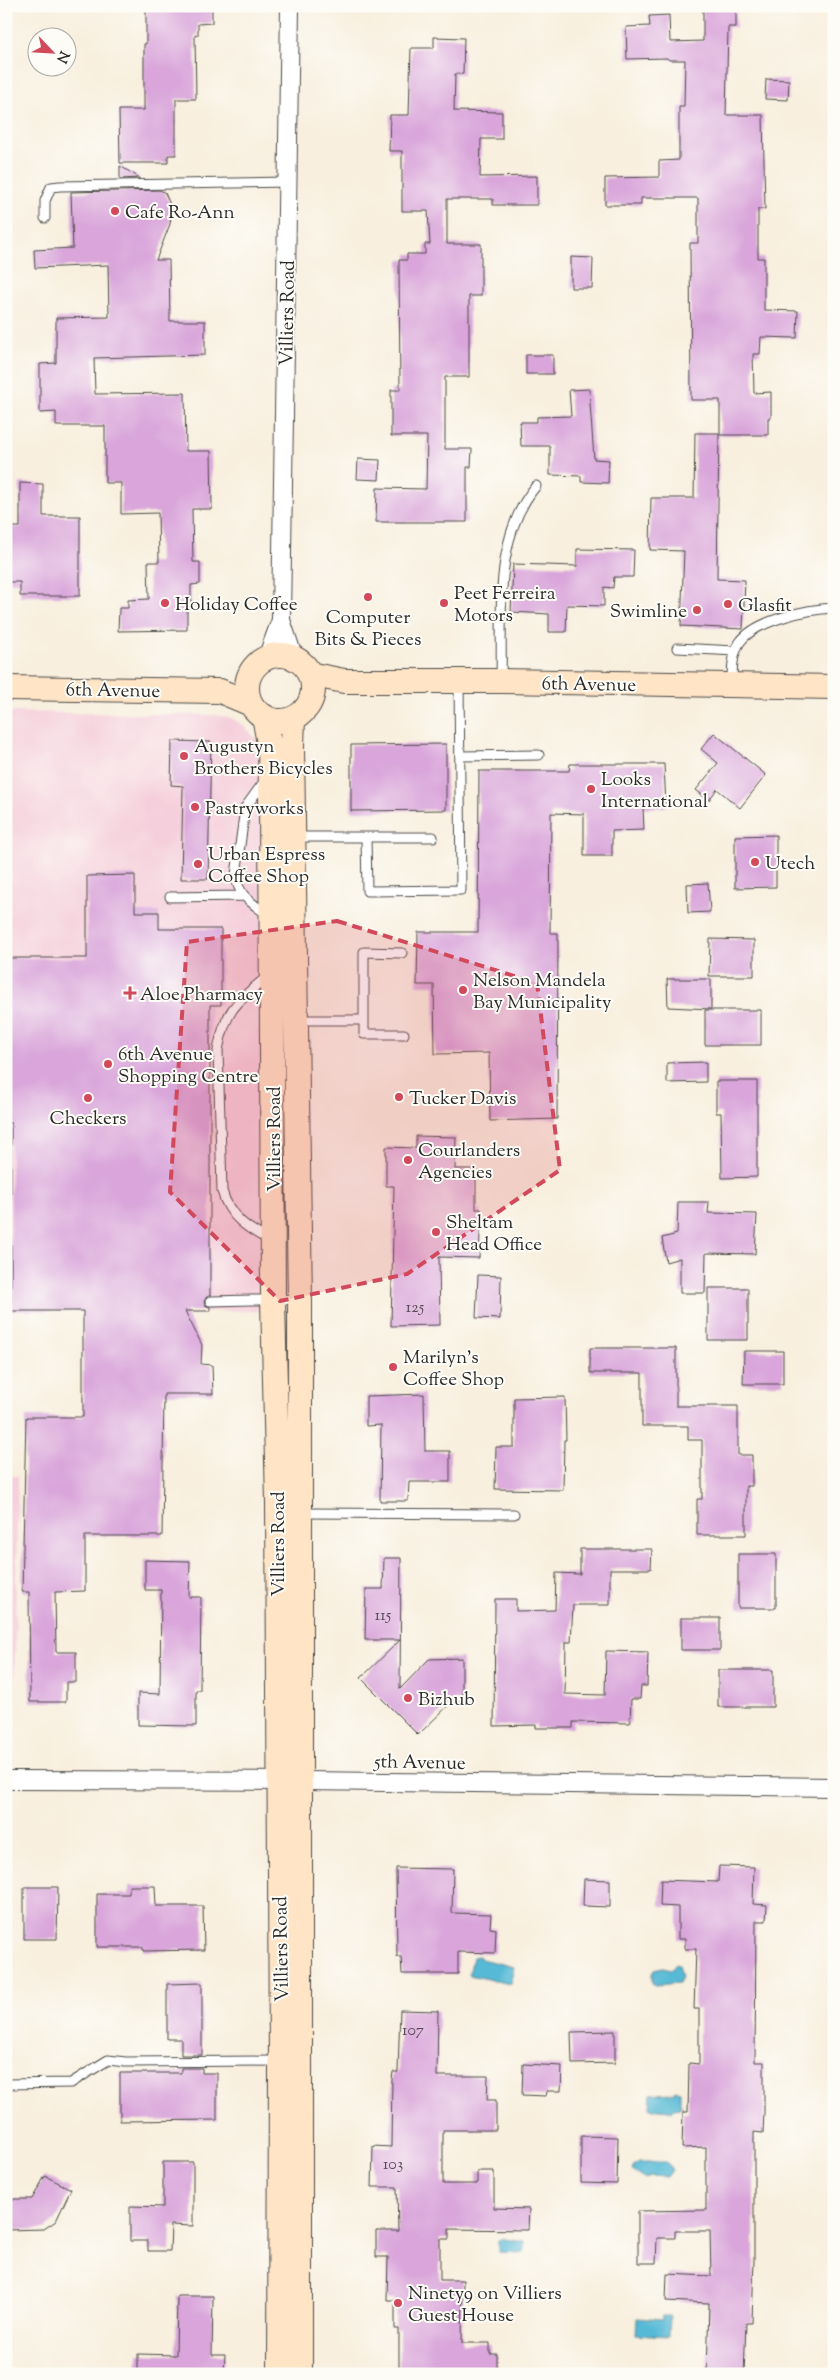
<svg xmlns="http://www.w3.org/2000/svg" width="840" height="2380" viewBox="0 0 840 2380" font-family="'Sorts Mill Goudy',serif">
<rect width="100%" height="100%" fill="#fdfcf7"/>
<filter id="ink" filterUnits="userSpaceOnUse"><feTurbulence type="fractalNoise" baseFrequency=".02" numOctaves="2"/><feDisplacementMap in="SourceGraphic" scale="10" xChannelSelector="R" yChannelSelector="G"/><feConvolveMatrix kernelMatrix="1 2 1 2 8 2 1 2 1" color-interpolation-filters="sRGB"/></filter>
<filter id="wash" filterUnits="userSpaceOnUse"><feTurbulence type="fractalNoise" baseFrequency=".0096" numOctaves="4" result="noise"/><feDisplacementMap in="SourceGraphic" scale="20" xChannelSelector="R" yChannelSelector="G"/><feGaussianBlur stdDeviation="1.12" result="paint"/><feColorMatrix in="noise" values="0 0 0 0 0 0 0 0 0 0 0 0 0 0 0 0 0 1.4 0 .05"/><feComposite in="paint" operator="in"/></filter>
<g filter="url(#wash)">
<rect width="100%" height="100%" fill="#f8efde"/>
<!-- built -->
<path fill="#f5cfdb" d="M6,712L216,715L231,718L243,725L258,741L261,750L267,1311H11V1270H6Z
M6,1476H18L13,1775L6,1774Z"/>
<!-- water -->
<path fill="#56b9d5" stroke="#407280" d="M479,1956L481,1959L514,1967L510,1984L469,1975L473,1957Z
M676,1964L679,1965L682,1977L679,1983L656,1985L652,1983V1974L654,1969L663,1967L672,1969Z
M675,2090L680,2091V2108L674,2109L672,2112L669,2110L650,2108L651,2094L674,2093Z
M639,2162H667L672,2170L667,2177L650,2176L646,2179L632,2171L634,2165Z
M505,2239L524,2242V2253L498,2252V2241Z
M662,2316H670L669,2336L636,2334L637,2318L662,2320Z"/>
<g id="blocks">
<!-- building -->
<path fill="#d9a5da" d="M146,6H212V23L198,24V35H195L196,99H176V155H168V163H120L119,110H144V44H146Z
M703,6H736V27H728L726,115H763L765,209H758V258H764V310L798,311L797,338L761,337L760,354H753L754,393L771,392V418H768V435H720V400H691L690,243H698V198H641V205H605V178L659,177V161L679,160V107H684L685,60H669L667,58L627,59L626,27L650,26L649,16L669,15L670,42L703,41Z
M434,37L464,38L463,74H455L454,111L502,112V139H481L480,177L537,176V205H493V199H447V244H481V296H469V377H445V449H472L471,467H467V522H376L377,488L426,489L427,436H391V390H400L399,260H407V254H425V244H430L428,211H402V151H389L390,115H409L411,48H434Z
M766,79L789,80L788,100L765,99Z
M120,166L140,178L120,179Z
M160,190L165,193L172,209L170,224L156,260H169L170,321H205V355L94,358L95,394L185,393L186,451H211L212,509H192L193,562H200V584L191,585V604H187V630L118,631L119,608H128V600L149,599L148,562H159L158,513L121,514V483H105V426H56V412L40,413V364L56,363V318L109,317L108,265L35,268L34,250L73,248L71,192Z
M571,257L593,258L592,288H571Z
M526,355H553V374H526Z
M589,389L594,459L609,460L608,483L581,482V476L550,475V446H521L520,422H537V417L571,416L569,390Z
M695,433H719L717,579L745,580L743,629L681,626L684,551L650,550L651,498H694Z
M358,459L380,460L379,480L357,479Z
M20,483L43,484V516H80V596H20V582H6V527H20Z
M577,549L634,550L633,577H614L613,588L604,587V606L567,605L566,632H549V614L511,612L513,564L577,566Z
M714,733L766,775L740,808L717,789L709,800L696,790L718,763L701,749Z
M172,741L211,742L208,879H181L183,786L171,785Z
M446,744V810L351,811V745Z
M570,764H664L666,807L643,808L644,830L612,831V856H584V814L551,813L550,933H558L557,1119L490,1121L489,1053L435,1054L434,985H417L418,932H478L479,771H569Z
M776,835V887L735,888V836Z
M135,875V912H159V929H221V1005H210V1295L204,1301L205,1305L210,1307V1311H185L202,1345L201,1364L212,1365L213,1394H164L162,1536H85V1591L55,1592L56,1652H76V1682H66V1702H30L29,1592H22L26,1417H83V1311H11V1123H6V958H87V876Z
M708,883L710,912L688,913L687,884Z
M710,939L754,940V976H709Z
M667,979H711V1009L668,1007Z
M705,1010H761V1045H705Z
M706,1062V1082L667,1083V1063Z
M716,1081H757V1177L722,1178L721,1113H716Z
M416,1136L456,1137L455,1169H476V1209H481L479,1258L439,1257L440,1325L391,1326L394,1186H386V1147L416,1148Z
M678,1202H709L708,1213L757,1214L755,1254L706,1253L705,1293H680V1258L666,1262L662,1238L677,1234Z
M478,1275L501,1276L500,1319L476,1318Z
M708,1288H748V1340H708Z
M590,1348H676V1406H738V1455H752V1486H746V1535H697V1499H702V1440H688V1426H642V1373H590Z
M744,1351H783V1384H743Z
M424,1394L425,1451H450V1482H409L408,1501H380L381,1425L366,1426V1396Z
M565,1397L566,1440H564L563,1490L495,1489L496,1447H514V1398Z
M580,1549H652L651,1569H610V1605H573L571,1642H566L565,1694L605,1695L606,1651L648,1652L647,1686H641L640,1699H631L630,1723L573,1722V1728H536V1725L494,1726L495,1599H516V1611L555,1610L556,1573L580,1574Z
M738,1554H776V1608H738Z
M384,1558H401L400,1689L429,1659L462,1658V1701L454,1700L418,1735L361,1678L400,1640H365L366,1589H383Z
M145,1560L190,1561L189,1597H201L200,1690H196V1726L138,1725V1693L160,1694L161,1590H145Z
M681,1618H720V1650H681Z
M718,1670H773V1707H718Z
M719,1866L754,1867L753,1904L767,1905L766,1921H756L755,2062H764V2112L763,2133L754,2132V2259L752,2323H746L744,2374H707L709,2303L666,2301L667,2274L711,2276L710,2231H675V2238H657L656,2263H638V2211L706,2210V2147L682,2148L683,2112H688L689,2063L699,2064V2009H694L696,1949H685V1939H678V1907L660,1906L661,1880L718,1882Z
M396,1868L453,1869L452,1913L491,1914L490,1928L496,1929L495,1953L458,1952V1974H402L401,1957H397Z
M584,1879L610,1880V1907L583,1906Z
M129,1886H155L156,1906H203L204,1950L143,1951V1947H97V1894H129Z
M24,1887H58L57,1939H24Z
M202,1983V2055H181V2039H167V1984Z
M400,2010L438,2011L437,2076H488L487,2100H496V2130H443V2184H477V2171H494V2208L529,2209L528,2230L449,2229V2239H440V2280H463L462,2343H490V2354H497V2374H399V2329H395V2300H387L388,2257H376V2231H398L397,2187H372L373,2146L391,2147L392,2079L393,2072H398Z
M615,2031V2063L572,2064L571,2032Z
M523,2064L562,2066L561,2091H547L546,2096L522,2095Z
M181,2068H202V2073H217V2120L120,2121V2073H181Z
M581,2136L618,2137L617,2184L581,2183Z
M163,2162H193V2226L171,2225L170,2251H148V2241H130V2206L163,2207Z
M45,2176L71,2189L56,2221L44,2229L6,2230V2199H32Z
M177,2296H213L212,2355H225L224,2374H138V2354L176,2355Z"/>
</g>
</g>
<g filter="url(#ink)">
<use href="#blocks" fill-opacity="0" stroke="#4a4846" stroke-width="1"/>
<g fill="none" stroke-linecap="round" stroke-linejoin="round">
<defs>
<path id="lane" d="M45,218V201L51,187L60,186L288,182
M677,648L736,651
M501,680C503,615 492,539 536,486
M732,684C732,670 732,654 740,642C756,620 808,609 834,608
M460,756L539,755
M266,779L245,808L236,875C237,895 252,903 268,915
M293,837H433
M366,837L367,891L461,890L459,682
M170,897L243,896
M268,976C237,1002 226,1008 218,1050L222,1191C229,1217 248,1229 271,1241
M296,1020H364V952L402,953
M364,1020V1034H404
M210,1301L300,1299
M301,1513L514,1514
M6,2084L71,2083L108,2060L126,2062L279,2061"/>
<path id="street" d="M290,6L281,620L294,659
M267,658L281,620
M6,1780L301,1781L834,1787"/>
<path id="secondary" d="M247 688a33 33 0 1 1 66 0a33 33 0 1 1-66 0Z
M309,674L344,681H501L834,687
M6,688L220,691L251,704
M264,716L270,749L271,789L273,1301L278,1503L281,2061L280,2374
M293,719L292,747L300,1301V2374"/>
</defs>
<!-- lane casing -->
<use href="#lane" stroke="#4a4846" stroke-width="11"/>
<!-- street casing -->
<use href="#street" stroke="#4a4846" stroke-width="20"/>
<!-- secondary casing -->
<use href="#secondary" stroke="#4a4846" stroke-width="26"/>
<!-- lane -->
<use href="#lane" stroke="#fff" stroke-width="9"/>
<!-- street -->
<use href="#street" stroke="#fff" stroke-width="18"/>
<!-- secondary -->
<use href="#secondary" stroke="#ffe4c6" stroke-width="24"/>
</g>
</g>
<!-- marked area -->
<path fill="#d1495b" fill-opacity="0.2" stroke="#d1495b" stroke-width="4" stroke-dasharray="10 6" stroke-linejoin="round" d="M337,921L537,983L560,1170L407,1274L280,1301L170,1192L187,942Z"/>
<!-- markers -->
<g fill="#d1495b" stroke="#fdfcf7" stroke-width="2">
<circle cx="115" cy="211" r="5"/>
<circle cx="368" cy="597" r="5"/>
<circle cx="165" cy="603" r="5"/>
<circle cx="444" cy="603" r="5"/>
<circle cx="728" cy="604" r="5"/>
<circle cx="697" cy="610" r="5"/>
<circle cx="184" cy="756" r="5"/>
<circle cx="591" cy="789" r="5"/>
<circle cx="195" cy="807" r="5"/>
<circle cx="755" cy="862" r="5"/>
<circle cx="198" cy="864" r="5"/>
<circle cx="463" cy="990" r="5"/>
<path d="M127.5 985.5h5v5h5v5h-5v5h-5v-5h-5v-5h5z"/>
<circle cx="108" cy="1064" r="5"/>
<circle cx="399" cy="1097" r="5"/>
<circle cx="88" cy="1098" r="5"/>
<circle cx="408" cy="1160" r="5"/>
<circle cx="436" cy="1232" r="5"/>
<circle cx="393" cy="1367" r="5"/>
<circle cx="408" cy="1698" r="5"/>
<circle cx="398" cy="2303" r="5"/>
</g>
<g text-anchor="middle" stroke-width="4" stroke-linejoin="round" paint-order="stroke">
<!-- number labels -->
<g font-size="16" fill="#564a57">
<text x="415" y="1312">125</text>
<text x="383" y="1620">115</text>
<text x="413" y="2035">107</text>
<text x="393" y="2169">103</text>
</g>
<!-- poi labels -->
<g font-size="19" fill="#2b2b2b" stroke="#fdfcf7" text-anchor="start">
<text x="125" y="218">Cafe Ro-Ann</text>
<text x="454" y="599">Peet Ferreira<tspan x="454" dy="22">Motors</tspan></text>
<text x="175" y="610">Holiday Coffee</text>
<text x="738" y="611">Glasfit</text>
<text x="687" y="617" text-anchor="end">Swimline</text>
<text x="368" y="623" text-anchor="middle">Computer<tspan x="368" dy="22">Bits &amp; Pieces</tspan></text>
<text x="194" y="752">Augustyn<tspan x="194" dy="22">Brothers Bicycles</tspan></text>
<text x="601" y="785">Looks<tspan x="601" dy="22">International</tspan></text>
<text x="205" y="814">Pastryworks</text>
<text x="208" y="860">Urban Espress<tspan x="208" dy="22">Coffee Shop</tspan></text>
<text x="765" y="869">Utech</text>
<text x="473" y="986">Nelson Mandela<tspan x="473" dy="22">Bay Municipality</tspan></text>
<text x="140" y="1000">Aloe Pharmacy</text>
<text x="118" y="1060">6th Avenue<tspan x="118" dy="22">Shopping Centre</tspan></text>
<text x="409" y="1104">Tucker Davis</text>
<text x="88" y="1124" text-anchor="middle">Checkers</text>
<text x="418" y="1156">Courlanders<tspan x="418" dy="22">Agencies</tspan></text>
<text x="446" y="1228">Sheltam<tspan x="446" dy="22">Head Office</tspan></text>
<text x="403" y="1363">Marilyn's<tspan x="403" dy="22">Coffee Shop</tspan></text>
<text x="418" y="1705">Bizhub</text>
<text x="408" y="2299">Ninety9 on Villiers<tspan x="408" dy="22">Guest House</tspan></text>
</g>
<!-- street labels -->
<g font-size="19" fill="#2b2b2b" stroke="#fdfcf7">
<text transform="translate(286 313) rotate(-89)" y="7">Villiers Road</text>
<text transform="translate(589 683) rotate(1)" y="7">6th Avenue</text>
<text transform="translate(113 689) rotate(1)" y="7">6th Avenue</text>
<text transform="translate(273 1139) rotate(-90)" y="7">Villiers Road</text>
<text transform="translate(277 1544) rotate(-90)" y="7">Villiers Road</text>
<text transform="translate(420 1761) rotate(1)" y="7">5th Avenue</text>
<text transform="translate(280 1949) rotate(-91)" y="7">Villiers Road</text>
</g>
</g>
<!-- margin -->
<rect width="840" height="2380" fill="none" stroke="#fdfcf7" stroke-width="25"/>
<!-- north arrow -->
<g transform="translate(52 52) rotate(115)"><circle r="24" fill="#fdfcf7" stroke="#a9a8a5"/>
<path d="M0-4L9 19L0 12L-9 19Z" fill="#d1495b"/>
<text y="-8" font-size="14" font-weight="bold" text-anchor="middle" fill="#2b2b2b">N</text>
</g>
</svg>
